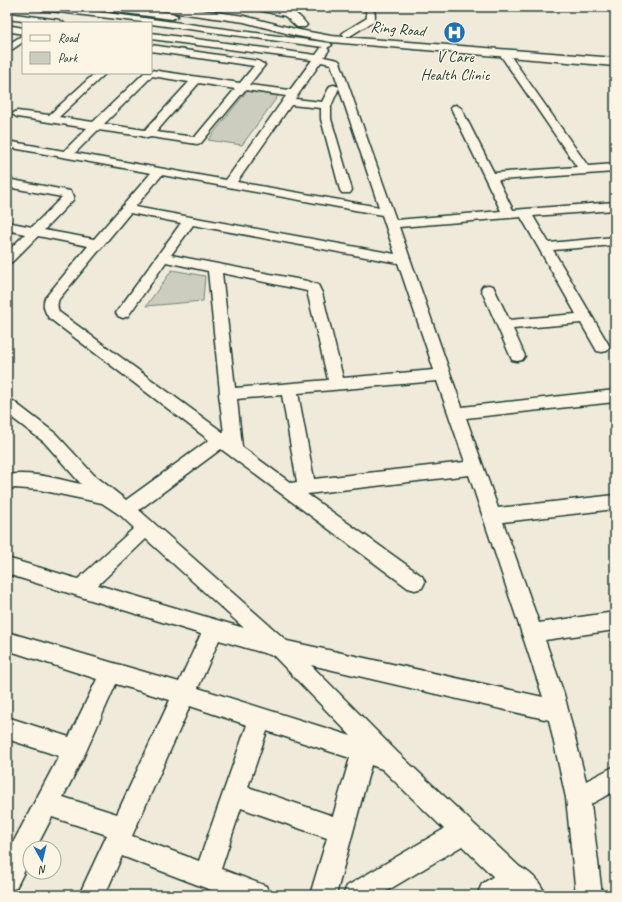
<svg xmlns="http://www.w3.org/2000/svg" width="622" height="902" viewBox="0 0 622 902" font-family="Caveat,sans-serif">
<rect width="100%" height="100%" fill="#efeada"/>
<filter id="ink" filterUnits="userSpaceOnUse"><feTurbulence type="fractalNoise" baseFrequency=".025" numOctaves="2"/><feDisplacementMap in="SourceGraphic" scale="8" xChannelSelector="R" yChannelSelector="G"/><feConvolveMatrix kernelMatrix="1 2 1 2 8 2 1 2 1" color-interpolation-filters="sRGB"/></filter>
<g filter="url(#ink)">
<!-- green -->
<path fill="#cccdbf" stroke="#76857a" d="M247,91L278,96L242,145L208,140Z
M172,270L205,276L203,301L146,306Z"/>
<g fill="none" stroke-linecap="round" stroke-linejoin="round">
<defs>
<path id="minor" d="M38,7H62L330,43L332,45L327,48L329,50L324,57L338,60L340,62L396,220L501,211L451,108L452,106L456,105L461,108L494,173L577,167L499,53L501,51H507L588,166L615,164V172L498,180L513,210L615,202V210L533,216L549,243L615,237V245L553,250L610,347L607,351L602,352L597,351L581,323L513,329L525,356L522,360L517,361L512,360L481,289L483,286L488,285L493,286L509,320L576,314L521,217L399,227L462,407L615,390V402L466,418L498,508L615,495V509L503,522L539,623L615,612V630L545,640L564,694L586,781L615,766V791L591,804L602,895H576L566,798L549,720L311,665L397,752L524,871L527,880L524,889L515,892L506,889L462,846L380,895H343L347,886L444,829L382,769L371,765L336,895H310L327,838L241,808L221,869L266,886L270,895H224L122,856L105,895H79L107,835L52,817L36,848H30V860L16,888L7,891V854L59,756L7,739V717L69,737L97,679L7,650V632L179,682L201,634L7,574V558L78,579L134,528L120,515L102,503L40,490L15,488L7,489V475C32,471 57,479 81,484L44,442L7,414V399L13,401L56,434L94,475L126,500L209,440L49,318C45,312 42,306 45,298L88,246L38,236L12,262L7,263V252L25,234L7,230V222L32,227L62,197L7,187V179L70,191L74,196L73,200L44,230L94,239L151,173L7,147V141L64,151L87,128L17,117L12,114L17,111L49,115L95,73H106L59,117L93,122L144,73H151V70L240,83L254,66L151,51V45L258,61L265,65L249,85L290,90L312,60L151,39V33L316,55L321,48L323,47L151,24V23L42,10ZM321,62L331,64L339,87L334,85L330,86L322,102L295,99ZM152,76L189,82L145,130L104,124ZM199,83L235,89L195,137L156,132ZM339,88L379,207L237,182L291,105L321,108V119L340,190L342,193H350L352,190L331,119V106ZM245,90L286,96L226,180L75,153L98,130L142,136L147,138L151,137L197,144L201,143ZM162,175L382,215L395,254L135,207ZM130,213L181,223L116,313L118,316L123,318L128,316L166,262L208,271L220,392L219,394L224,433L59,312C57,307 57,303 59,299ZM193,225L398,263L434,370L343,378L322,293L318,285L307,281L171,255ZM222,273L307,291L328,380L235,388ZM437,381L465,462L314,479L298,393ZM282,395L297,482L291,483L242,447L237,399ZM221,449L408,588L415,590L422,588L425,582L422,576L307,494L469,475L543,697L287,641L139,510ZM146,539L244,628L98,585ZM219,640L274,656L351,736L198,688ZM116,684L170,700L117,814L63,797L83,758ZM190,706L247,725L199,861L132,836ZM267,731L350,758L333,816L248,787Z
M365,7H373L375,15L374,21L350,36H344L342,34L344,32L367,18Z
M7,13L59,20L64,23H39L7,19Z
M7,25L23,28V34L7,31Z
M23,35V42L7,53V45Z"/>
<path id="tertiary" d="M96,7H127L172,13L178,16L172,19L101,10Z
M152,7H181L244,16L299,30L331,36L615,58V66L331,42L297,36L244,22L157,10Z
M253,7C275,7 292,4 307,25L305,27H297L285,16L254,9Z
M515,865C530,871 539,880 546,895H477L482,884L504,869Z"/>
</defs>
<!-- minor casing -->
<use href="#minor" stroke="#1f3d34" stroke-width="3"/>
<!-- tertiary casing -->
<use href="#tertiary" stroke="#1f3d34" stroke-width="3"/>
<!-- minor -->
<use href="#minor" fill="#fcf5e5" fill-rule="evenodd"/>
<!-- tertiary -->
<use href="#tertiary" fill="#fcf5e5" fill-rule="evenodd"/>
</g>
</g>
<!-- icons -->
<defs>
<symbol id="hospital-disc" viewBox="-11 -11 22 22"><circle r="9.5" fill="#1f6fb2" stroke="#fcf5e5"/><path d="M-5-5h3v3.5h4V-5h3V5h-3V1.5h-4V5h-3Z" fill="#fff"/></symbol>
</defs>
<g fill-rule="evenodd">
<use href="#hospital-disc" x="442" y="20" width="25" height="25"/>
</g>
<g text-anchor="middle" stroke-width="3" stroke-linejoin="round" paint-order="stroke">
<!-- far-street labels -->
<g font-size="16" fill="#1f3d34" stroke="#fcf5e5">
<text transform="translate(398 28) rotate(5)" y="6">Ring Road</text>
</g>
<!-- far-poi labels -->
<g font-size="16" fill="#1f3d34" stroke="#fcf5e5">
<text x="455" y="62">V Care<tspan x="455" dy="18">Health Clinic</tspan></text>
</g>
</g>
<!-- margin -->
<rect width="622" height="902" fill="none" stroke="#fcf5e5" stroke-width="24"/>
<rect x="12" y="12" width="598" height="878" fill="none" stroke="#1f3d34" stroke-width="1.5" filter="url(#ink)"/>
<!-- legend -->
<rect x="22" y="22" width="130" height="52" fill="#fcf5e5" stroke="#a4ab9e"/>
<rect x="30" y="35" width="20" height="6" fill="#fcf5e5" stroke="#a4ab9e"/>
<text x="58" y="42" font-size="12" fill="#1f3d34">Road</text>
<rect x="30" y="52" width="20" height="12" fill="#cccdbf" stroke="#a4ab9e"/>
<text x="58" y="62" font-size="12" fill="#1f3d34">Park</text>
<!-- north arrow -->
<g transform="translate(42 860) rotate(172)"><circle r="19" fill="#fcf5e5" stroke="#a4ab9e"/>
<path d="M0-3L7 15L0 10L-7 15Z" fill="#1f6fb2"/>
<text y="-6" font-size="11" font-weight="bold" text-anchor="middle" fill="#1f3d34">N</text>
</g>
</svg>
